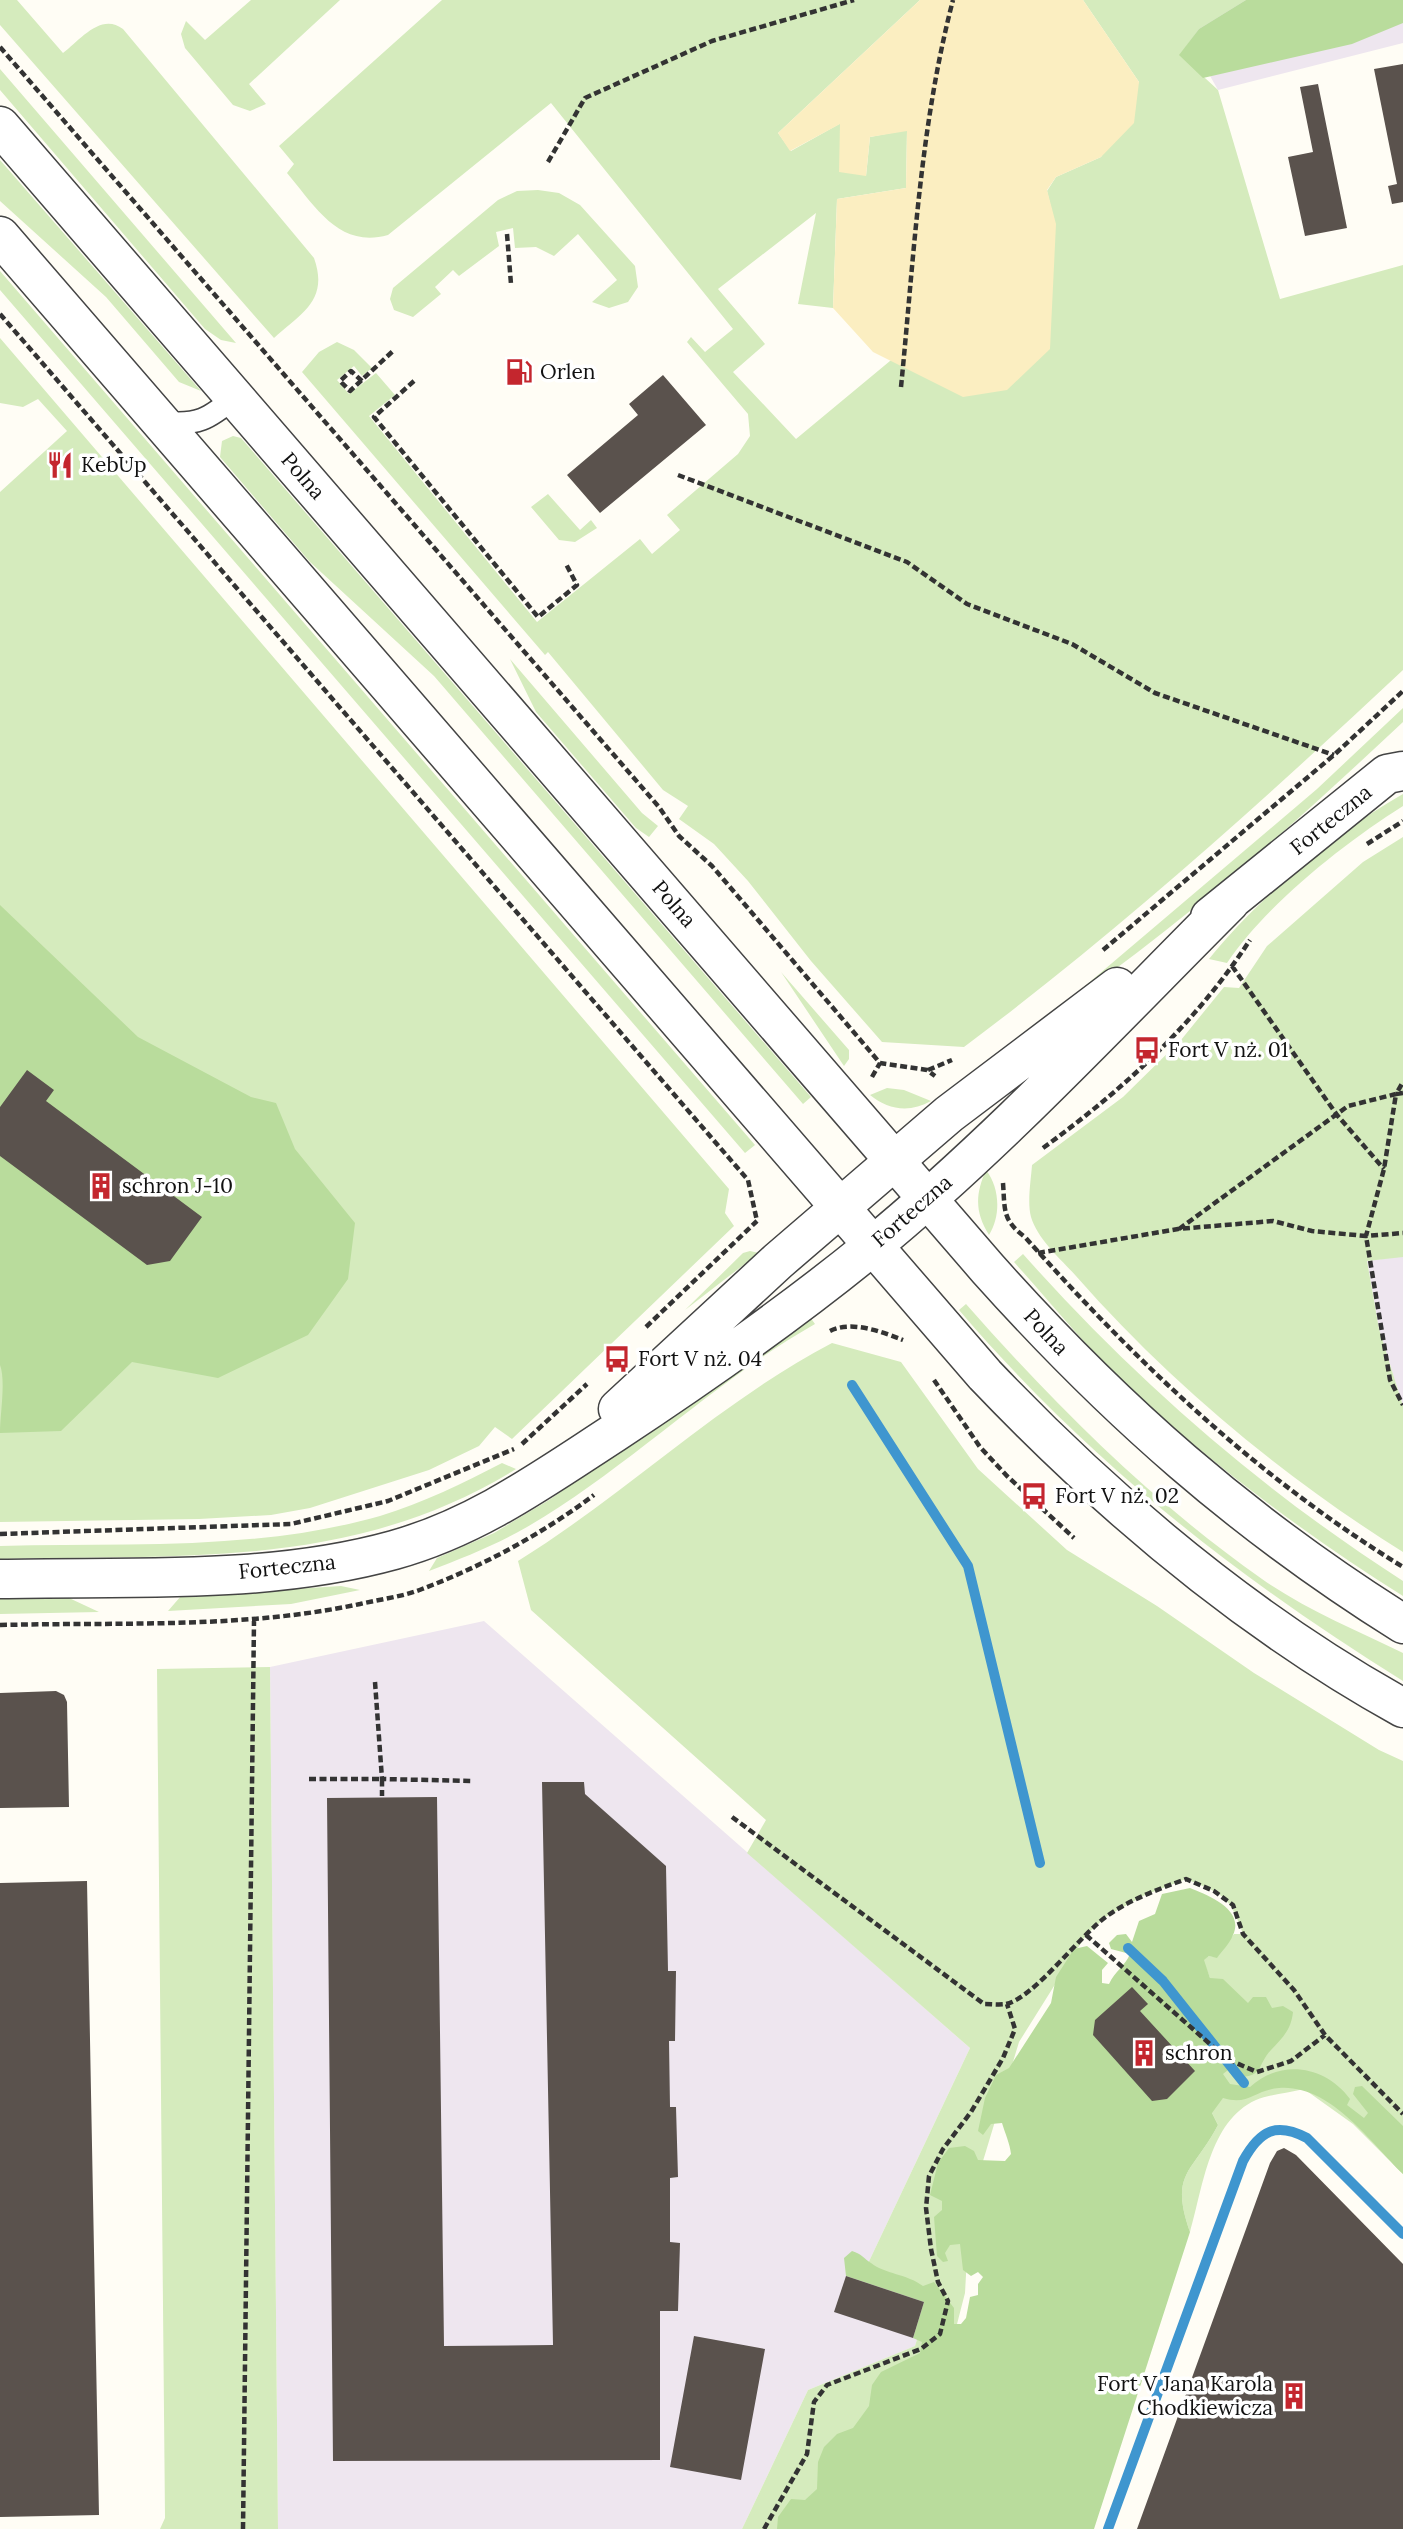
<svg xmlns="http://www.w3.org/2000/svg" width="1403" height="2529" viewBox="0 0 1403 2529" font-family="Lora,serif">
<rect width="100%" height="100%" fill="#fffdf5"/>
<!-- industrial -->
<path fill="#eee6ef" d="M1167,0H1403V43L1218,90Z
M1403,1256V1406L1379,1329L1367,1261Z
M484,1621L970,2048L863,2274L931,2297L915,2346L808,2390L742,2529H278L270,1667Z"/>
<!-- green -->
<path fill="#d5ebbd" d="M0,0H17L63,53C80,40 101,12 123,29L314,258C329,300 302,313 274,338L0,25Z
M251,0H340L249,84L266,104L250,111L233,105L185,48L181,34L186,21L205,40Z
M442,0H920L778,133L791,151L841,123L866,176L870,137L907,130L906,188L837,199L833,308L798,304L816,213L718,289L765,344L733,372L796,439L1055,224L1047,191L1056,177L1101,157L1139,82L1083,0H1246L1199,29L1180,55L1218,90L1280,299L1403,265V670C1262,802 1119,931 964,1047L882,1042L811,961L748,881L714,844L679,819L688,806L663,790L548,652L545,655L302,372L319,352L337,342L354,350L372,368L362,376L354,366L337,380L349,394L376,373L395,395L369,416L537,622L640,539L652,554L680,530L667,515L738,454L750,436L748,414L687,342L691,337L705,352L733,329L551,103L388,235C339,249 315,206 287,173L294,164L279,146Z
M0,69L236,343L221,340L205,329L0,90Z
M0,160L201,391L179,382L106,297L0,201Z
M538,190L559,193L580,205L635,266L638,287L628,302L609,308L592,302L617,280L578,234L554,256L536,247L515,248L513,228L496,232L499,246L459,276L453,270L435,287L441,294L413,317L394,310L390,299L393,288L498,200L517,191Z
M0,271L755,1145L745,1153L0,290Z
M0,338L729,1189L725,1213L734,1226L512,1439L495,1427L479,1446L429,1470L310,1508L271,1515L199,1519L0,1522V492L67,431L38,399L23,407L0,403Z
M233,436L241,438L811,1097L803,1104L434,676L310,562L220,457L222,441Z
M548,494L580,530L591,520L597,528L575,542L559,540L531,507Z
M510,659L642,813L658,826L649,837L636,828L536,712Z
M1403,708V722C1292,826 1178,929 1052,1014L1317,789Z
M1403,794V806C1343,844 1267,904 1227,963L1209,959C1253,903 1340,829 1403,794Z
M1403,837V1257L1367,1261L1379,1329L1403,1406V1552C1283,1477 1170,1383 1076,1276C1061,1259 1038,1240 1031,1217C1027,1202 1031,1180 1032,1165L1123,1097L1181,1040L1224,987L1239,988L1267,946L1363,862Z
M781,972L849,1050V1059L844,1066Z
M887,1088L904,1090L931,1101C910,1113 888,1110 870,1095Z
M986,1170C1000,1188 1001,1216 989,1235C975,1212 975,1195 986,1170Z
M750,1251L759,1253L685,1310L743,1253Z
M1023,1254C1136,1381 1260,1489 1403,1581V1596C1303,1533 1207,1461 1121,1380C1083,1343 1049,1301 1014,1262Z
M966,1304C1055,1405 1151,1501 1262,1579C1305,1609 1356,1630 1403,1653V1681C1237,1578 1086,1459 959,1310Z
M810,1317L815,1324C713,1382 628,1468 527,1527C496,1545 463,1558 429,1571L437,1558L494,1533L549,1500Z
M832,1343L901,1362L978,1469L1067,1550L1157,1606L1254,1673L1379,1750L1403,1761V2174L1353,2124L1304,2089C1289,2093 1270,2094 1256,2100C1209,2121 1203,2188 1190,2232C1169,2172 1193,2173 1218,2125L1212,2113L1210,1978L1203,1960L1209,1956L1217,1957L1234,1934H1243C1230,1896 1223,1894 1186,1879L1145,1895L1107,1916L1086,1935L1019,2042L970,2204L965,2293L948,2359L820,2529H742L808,2390L915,2346L930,2297L863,2274L970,2048L747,1853L766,1820L531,1610L518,1561C626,1494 719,1402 832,1343Z
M502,1463L516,1469C352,1570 184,1554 0,1559V1546C126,1543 258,1551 380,1516C423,1503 463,1483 502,1463Z
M341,1586L360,1590L291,1604L168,1611L181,1596Z
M69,1598L99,1612L0,1614V1599Z
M270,1667L278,2529H160L165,2518L157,1669Z"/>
<!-- forest -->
<path fill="#b9dc9c" d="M1246,0H1403V23L1352,44L1203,78L1179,55L1199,29Z
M0,905L138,1037L251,1097L276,1103L295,1149L355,1223L348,1279L308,1335L218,1378L132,1362L61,1431L0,1433C0,1414 6,1381 0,1365Z
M1190,1888C1207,1895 1245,1909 1233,1935C1230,1943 1222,1951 1217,1958L1209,1956L1204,1960L1210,1978L1223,1979L1248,2003L1253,1997H1266L1272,2008L1283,2006L1293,2012C1291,2030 1283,2037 1271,2050C1256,2066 1265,2078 1233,2077L1228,2070L1223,2074L1230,2084L1250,2087C1280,2059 1325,2065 1350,2099L1347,2105L1364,2118L1368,2113L1353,2094L1355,2087L1362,2086L1403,2126V2174C1370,2142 1330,2084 1279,2088C1254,2090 1249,2106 1223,2098L1212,2113L1218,2125C1193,2173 1169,2172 1190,2232L1094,2529H777L778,2517L791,2499L805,2500L817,2489L818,2462L824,2447L837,2434L853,2428L869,2406L872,2385L881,2372L920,2353L922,2342L913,2338L924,2302L846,2276L844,2258L852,2251C862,2254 863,2258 871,2263C885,2274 907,2274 923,2286L934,2282L954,2308V2324H961L966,2318L970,2297L978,2295V2284L983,2277L978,2272L971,2276L963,2270L960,2244L950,2245L945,2253L948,2261L943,2262L937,2256L934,2217L942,2210V2201L930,2195L938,2163L949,2148L965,2146L974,2151L978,2160L1005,2161L1011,2154C1010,2144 1005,2133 1002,2123L991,2124L983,2135L978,2131L985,2098L996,2075L1009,2068L1051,2003L1056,1977L1074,1949L1087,1946L1108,1963L1102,1970V1983L1109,1984C1115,1971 1125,1966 1130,1954L1111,1949L1109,1943L1117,1935L1126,1934L1132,1942L1139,1921L1155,1914L1162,1894Z"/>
<!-- sand -->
<path fill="#fbeec1" d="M920,0H1083L1139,82L1134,123L1101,157L1056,177L1047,190L1056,224L1050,349L1007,390L963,397L873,352L833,308L837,199L906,188L907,131L870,137L866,176L839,172L840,124L790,151L778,133Z"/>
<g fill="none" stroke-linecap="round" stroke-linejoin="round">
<!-- stream -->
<path stroke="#3f96cf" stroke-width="10" d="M852,1385L968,1566L1040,1863
M1128,1948L1163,1981L1244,2083
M1108,2529L1243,2161C1260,2130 1276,2122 1307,2138L1403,2234"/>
</g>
<!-- building -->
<path fill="#5a524d" d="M1403,64V202L1392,204L1388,186L1397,184L1374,69Z
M1318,84L1347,228L1305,236L1288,157L1313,152L1300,87Z
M663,375L706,425L600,513L567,475L638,415L629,404Z
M27,1070L54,1090L46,1101L202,1217L170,1261L147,1265L0,1156V1107Z
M56,1691L64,1695L67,1702L69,1807L0,1808V1693Z
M542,1782H584L585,1794L666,1866L668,1971H676L675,2041H669L670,2107H676L678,2177L670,2178V2242L680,2243L678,2311H660V2460L333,2461L327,1798L437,1797L444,2346L553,2345Z
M87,1881L99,2515L0,2517V1883Z
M1132,1987L1148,2004L1140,2011L1195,2071L1167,2099L1152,2101L1093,2035L1095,2020Z
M1284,2148L1296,2155L1403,2264V2529H1137L1270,2163L1277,2151Z
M846,2276L924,2302L913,2338L834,2312Z
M694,2336L765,2349L741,2480L670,2467Z"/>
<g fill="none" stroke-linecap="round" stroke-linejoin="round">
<defs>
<path id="service" d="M163,422C197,426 209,419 235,397"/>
<path id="minor" d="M1210,917L1387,774L1403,771
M618,1409L778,1261L949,1114L1117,987
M0,1579C130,1576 268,1585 394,1550C477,1527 543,1479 614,1433C702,1375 788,1315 870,1248C998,1143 1113,1019 1230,902"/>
<path id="tertiary" d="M0,126L988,1269C1115,1411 1242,1523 1403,1624
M0,236L985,1375C1108,1504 1246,1621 1403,1708"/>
</defs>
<!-- service casing -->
<use href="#service" stroke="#444" stroke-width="24"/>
<!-- minor casing -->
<use href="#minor" stroke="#444" stroke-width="41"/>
<!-- tertiary casing -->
<use href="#tertiary" stroke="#444" stroke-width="41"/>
<!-- path -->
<path stroke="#333" stroke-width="4.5" stroke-dasharray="7 3.5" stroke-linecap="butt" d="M0,47L659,807L679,836L712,866L880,1063L927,1070L935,1076
M548,162L585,98L712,41L854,0
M507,234L511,284
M0,314L748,1180L757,1221
M362,381L351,371L340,381L350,391L393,351
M414,381L374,417L538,617L577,585L566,564
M901,387C914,257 920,126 953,0
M678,475L907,562L967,604L1072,644L1155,693L1334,755
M1367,844L1403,821
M1103,950L1334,755L1403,691
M1232,966L1337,1115L1384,1169
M928,1070L952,1060
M872,1077L880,1063
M1403,1093L1396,1094L1384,1169L1366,1236L1403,1233
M1043,1148C1124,1089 1195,1024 1250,940
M1003,1183C1005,1210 1002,1220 1025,1237C1137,1363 1258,1478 1403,1567
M1179,1229L1348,1106L1396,1094L1403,1082
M1038,1253L1178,1229L1273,1221L1312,1231L1366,1236L1390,1380L1403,1405
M646,1327L757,1221
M830,1331C852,1320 882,1332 903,1340
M934,1380L980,1447L1007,1476L1074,1538
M522,1444L587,1384
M0,1534L291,1524L388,1501L514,1449
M0,1625C120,1622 242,1629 360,1604C381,1599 402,1597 422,1589C483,1566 542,1534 594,1495
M375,1682L382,1779L473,1781
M309,1779H382V1796
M732,1817L984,2004C991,2004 999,2005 1006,2004C1034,1998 1080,1935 1107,1916C1131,1899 1159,1889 1186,1879L1214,1891L1233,1905L1243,1934L1294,1990L1325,2035L1403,2114
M1086,1935L1227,2059L1257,2072L1291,2061L1325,2035
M243,2529L254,1621
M764,2529L807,2454L814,2402L827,2385L921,2349L940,2334L948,2301L938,2282L931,2249L926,2208L929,2176L943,2149L971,2112L1003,2058L1015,2029L1007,2004"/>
<!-- service -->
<use href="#service" stroke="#fff" stroke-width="21"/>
<!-- minor -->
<use href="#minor" stroke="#fff" stroke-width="38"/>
<!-- tertiary -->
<use href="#tertiary" stroke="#fff" stroke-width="38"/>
</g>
<!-- icons -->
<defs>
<symbol id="fuel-bare" viewBox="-9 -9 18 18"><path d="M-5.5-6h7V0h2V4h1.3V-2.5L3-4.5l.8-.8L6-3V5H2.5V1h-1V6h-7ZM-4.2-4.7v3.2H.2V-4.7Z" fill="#c4262e" stroke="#fff" stroke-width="2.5" paint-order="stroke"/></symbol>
<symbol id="restaurant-bare" viewBox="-9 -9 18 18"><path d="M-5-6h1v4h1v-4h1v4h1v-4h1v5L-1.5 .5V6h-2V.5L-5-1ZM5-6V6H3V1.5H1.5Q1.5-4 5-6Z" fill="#c4262e" stroke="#fff" stroke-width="2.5" paint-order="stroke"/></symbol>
<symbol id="bus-bare" viewBox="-9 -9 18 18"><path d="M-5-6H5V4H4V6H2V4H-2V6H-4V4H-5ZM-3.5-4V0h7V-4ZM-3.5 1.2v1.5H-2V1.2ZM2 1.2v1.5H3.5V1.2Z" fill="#c4262e" stroke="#fff" stroke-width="2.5" paint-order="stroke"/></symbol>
<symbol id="building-bare" viewBox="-9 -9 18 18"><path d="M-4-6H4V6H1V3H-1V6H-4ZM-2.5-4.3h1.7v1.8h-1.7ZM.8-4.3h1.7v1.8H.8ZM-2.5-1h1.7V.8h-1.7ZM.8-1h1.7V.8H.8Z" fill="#c4262e" stroke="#fff" stroke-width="2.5" paint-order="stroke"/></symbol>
</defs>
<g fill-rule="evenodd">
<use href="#fuel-bare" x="500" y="353" width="38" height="38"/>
<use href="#restaurant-bare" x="41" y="446" width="38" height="38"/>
<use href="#bus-bare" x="1128" y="1031" width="38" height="38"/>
<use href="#building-bare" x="82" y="1167" width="38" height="38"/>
<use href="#bus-bare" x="598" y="1340" width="38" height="38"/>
<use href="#bus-bare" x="1015" y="1477" width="38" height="38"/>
<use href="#building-bare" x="1125" y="2034" width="38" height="38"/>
<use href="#building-bare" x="1275" y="2377" width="38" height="38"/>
</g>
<g text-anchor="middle" stroke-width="7" stroke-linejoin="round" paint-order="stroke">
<!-- poi labels -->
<g font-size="21" fill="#111" stroke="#fff" text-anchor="start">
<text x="540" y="379">Orlen</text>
<text x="81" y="472">KebUp</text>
<text x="1168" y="1057">Fort V nż. 01</text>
<text x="122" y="1193">schron J-10</text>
<text x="638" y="1366">Fort V nż. 04</text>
<text x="1055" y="1503">Fort V nż. 02</text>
<text x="1165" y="2060">schron</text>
<text x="1273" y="2391" text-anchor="end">Fort V Jana Karola<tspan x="1273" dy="24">Chodkiewicza</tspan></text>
</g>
<!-- street labels -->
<g font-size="21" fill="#111" stroke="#fff">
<text transform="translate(303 476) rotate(49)" y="7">Polna</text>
<text transform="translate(1331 820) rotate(-39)" y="7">Forteczna</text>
<text transform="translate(674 904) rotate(49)" y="7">Polna</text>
<text transform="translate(912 1211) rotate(-41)" y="7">Forteczna</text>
<text transform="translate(1046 1332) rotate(47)" y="7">Polna</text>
<text transform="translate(287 1567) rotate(-6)" y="7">Forteczna</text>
</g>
</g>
</svg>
